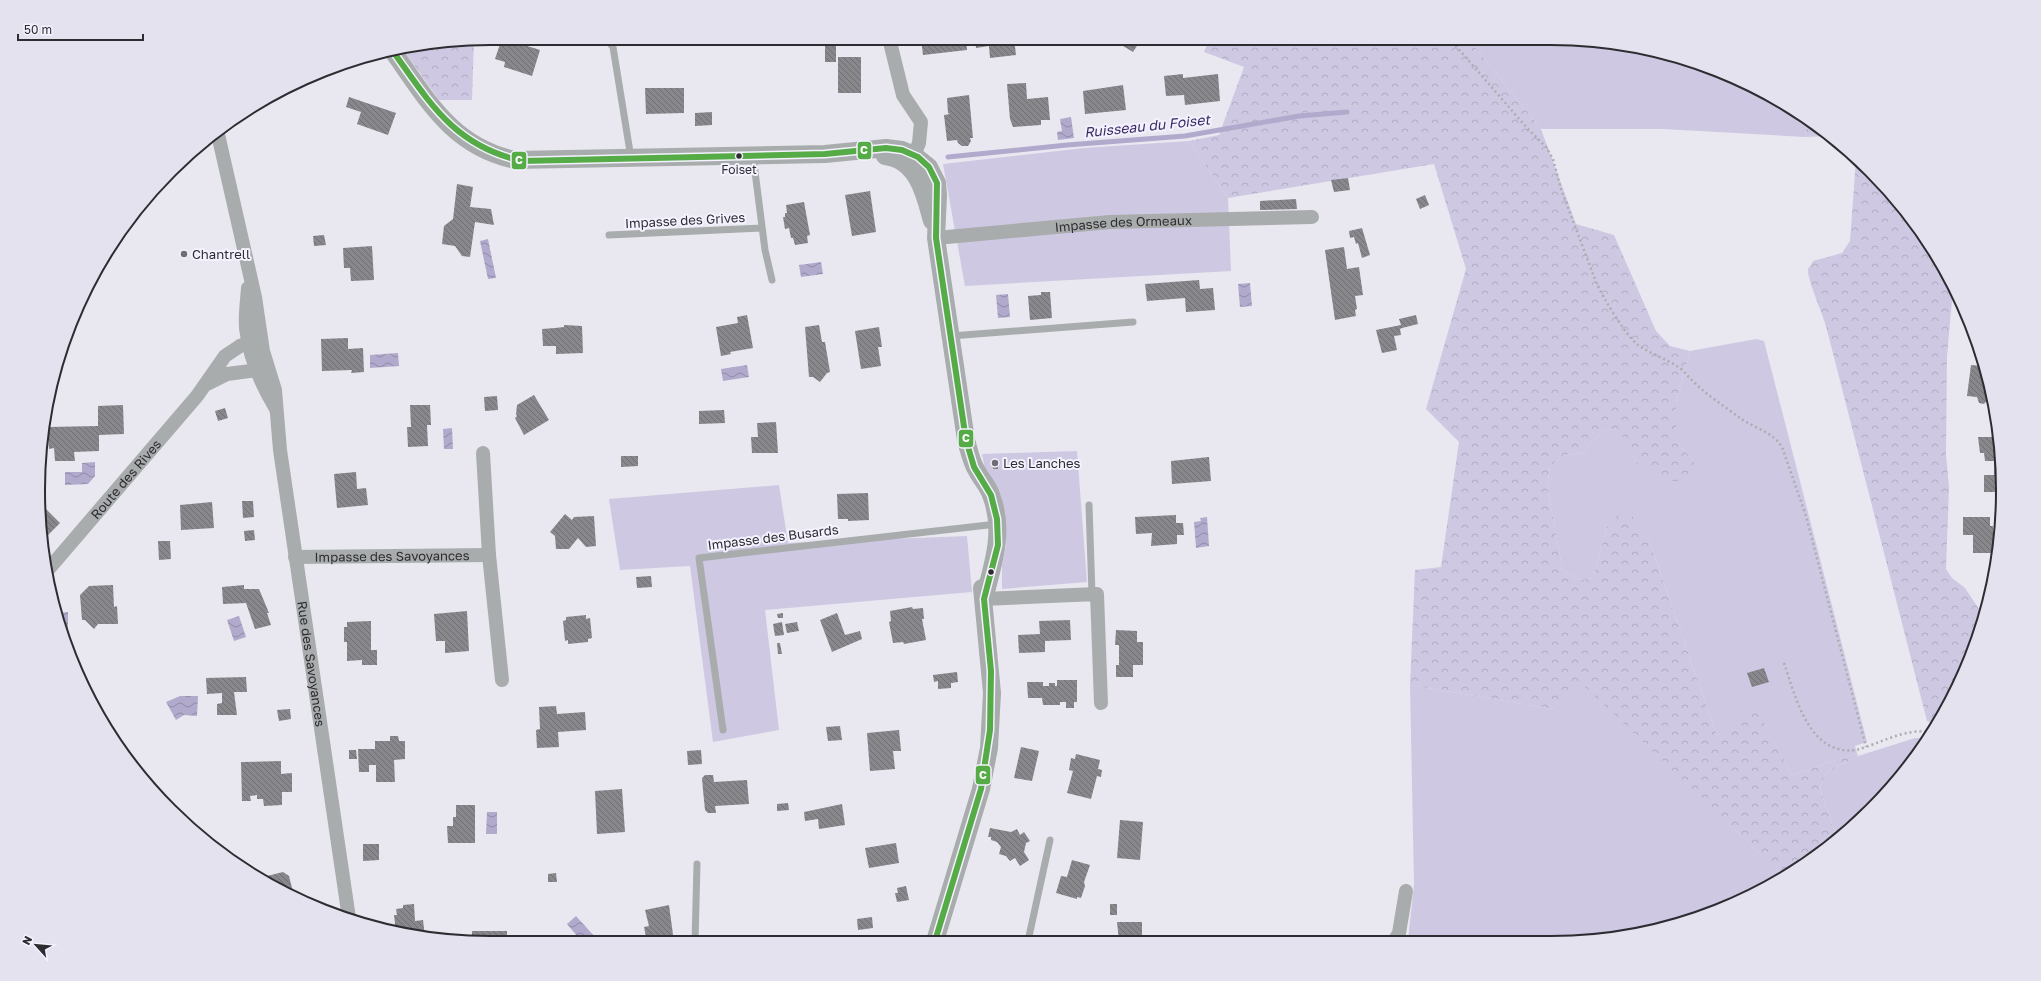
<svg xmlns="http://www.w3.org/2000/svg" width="2041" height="981" viewBox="0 0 2041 981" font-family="'Golos Text',sans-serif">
<defs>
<pattern id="forest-crowns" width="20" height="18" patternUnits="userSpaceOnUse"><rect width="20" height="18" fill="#cec8e3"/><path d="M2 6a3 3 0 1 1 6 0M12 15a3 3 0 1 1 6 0" fill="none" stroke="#b1acc3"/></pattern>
<pattern id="water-waves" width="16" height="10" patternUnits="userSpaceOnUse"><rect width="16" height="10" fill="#b1aacc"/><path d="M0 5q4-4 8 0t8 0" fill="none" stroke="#908ba6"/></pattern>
<pattern id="building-back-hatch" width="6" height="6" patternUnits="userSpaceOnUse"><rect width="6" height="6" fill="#87878c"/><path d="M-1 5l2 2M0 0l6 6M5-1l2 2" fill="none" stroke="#6f6f73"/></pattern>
</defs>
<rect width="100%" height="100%" fill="#e9e8f0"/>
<!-- grass -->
<path fill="#cec8e3" d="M1468,38H1551L1639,47L1724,73L1802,114L1808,120L1805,137L1663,129H1541Z
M1189,141L1228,198L1231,271L965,286L943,164L1084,148Z
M1756,339L1764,341L1867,742L1855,746L1857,753L1792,775L1754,705L1717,736L1649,540L1608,524L1593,578L1580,580L1563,571L1547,487L1550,466L1564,455L1582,453L1605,429L1620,430L1638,465L1695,463L1676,441V403L1690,351Z
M1077,451L1087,582L1002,589V565L1006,545L1005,522L985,469L982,454Z
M779,485L788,543L967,536L972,592L765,610L779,730L713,742L690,566L620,570L609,499Z
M1581,682L1782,875L1724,908L1610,939L1408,940L1414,885L1410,685L1552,709Z
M1915,738H1926L1910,766L1837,838L1820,789L1825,773L1858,756Z"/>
<!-- forest -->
<path fill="url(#forest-crowns)" d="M1210,38H1468L1541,129L1576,224L1614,235L1656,331L1670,346L1690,351L1676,403V441L1695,463L1692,477L1675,482L1638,465L1619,430L1605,429L1582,453L1564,455L1550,466L1547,487L1563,571L1580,580L1593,578L1608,524L1618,515L1632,516L1649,540L1717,736L1754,704L1792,775L1857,753L1858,756L1825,773L1820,789L1837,838L1826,849L1782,875L1581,683L1552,709L1410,685L1415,570L1441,567L1459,442L1426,409L1466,269L1434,164L1228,198L1189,141L1219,135L1244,67L1204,52Z
M474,40L472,100H439L401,47Z
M1808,120L1829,136L1805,137Z
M1856,159L1871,171L1927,239L1953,289L1947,356L1946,454L1949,488L1946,569L1952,578L1965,588L1983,615L1968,664L1935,723L1927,721L1826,326C1823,315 1806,276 1808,269C1809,267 1812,264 1813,261L1842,253L1850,241Z"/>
<!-- water -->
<path fill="url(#water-waves)" d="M1071,117L1074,138L1058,140L1057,132L1062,131L1060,119Z
M488,239L496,278L488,279L480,241Z
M821,262L823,274L801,277L799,265Z
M1250,283L1252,306L1240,307L1238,284Z
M1008,294L1010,317L998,318L996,295Z
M398,353L399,366L370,368V355Z
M747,365L749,377L723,381L721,369Z
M452,428L453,449H444L443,429Z
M95,462V476L88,484L65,485V472H82V463Z
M1207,517L1209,546L1196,548L1194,522L1201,521L1200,518Z
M68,612V637H63L57,613Z
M239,616L246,637L234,641L227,620Z
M180,696H198L197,716L184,715L176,720L166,702Z
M487,812H497V834H486Z
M576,916L595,937L588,943H583L567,924Z"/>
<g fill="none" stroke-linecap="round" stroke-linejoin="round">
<!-- stream -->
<path stroke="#b1aacc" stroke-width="5" d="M948,157L1067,145L1185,136L1299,116L1347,112"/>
</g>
<!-- building -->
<path fill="url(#building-back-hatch)" d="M502,38L525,40L524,45L540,50L532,76L504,67L505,62L495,59Z
M825,38H836V62H825Z
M921,38H966L967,50L923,55Z
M975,38H1014L1016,55L990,58L989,46L976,48Z
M1114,38H1142L1133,52L1113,40Z
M838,57H861V93H838Z
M1183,74V78L1218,74L1220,101L1185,105L1184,95L1166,96L1164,76Z
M1026,83L1027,99L1048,97L1050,120H1041V125L1013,127L1010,119L1007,84Z
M1123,85L1126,110L1085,114L1083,91Z
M645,88H684V113L646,114Z
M969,95L973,138H970L971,141L968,146H962L958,143L957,140L947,141L944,115L950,114L948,113L947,98Z
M349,97L396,113L388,135L357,124L361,112L346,107Z
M712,112V125L695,126V113Z
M1348,178L1350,190L1334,192L1331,180Z
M457,184L473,187L470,207L491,209L494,225L475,222L470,257L462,256L455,246L442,244L444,226L453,219Z
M870,191L876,232L852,236L845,195Z
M1425,195L1429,205L1420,209L1416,199Z
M1296,199L1297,209L1260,210V201Z
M804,202L810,235L807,236L808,243L795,245L793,238H791L789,228L785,229L783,217H785V213H787L786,205Z
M1362,228L1370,255L1362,258L1358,243L1356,244L1354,237L1350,238L1349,231Z
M324,235L326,245L314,246L313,236Z
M372,246L374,280L351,281L350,268H344L343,248Z
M1344,247L1347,269L1359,267L1363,295L1355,296L1357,309L1355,310L1356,316L1335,320L1325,250Z
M1199,280L1200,289L1213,288L1215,310L1186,312L1185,298L1147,301L1145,284Z
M1041,292H1050L1052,318L1030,320L1028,296L1041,295Z
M1964,309L1968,317L1961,313Z
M747,315L753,348L730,352L731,354L721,356L716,327L738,323L737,317Z
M1416,315L1418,324L1402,328L1400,329L1401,335L1394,336L1397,350L1382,353L1376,330L1401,325L1399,319Z
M564,325L582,326L583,353L556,354V346H543L542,329L555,328L564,327Z
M819,325L822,342H825L830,372L827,373L820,382L813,377H809L805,327Z
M879,327L882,347H878L881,366L861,369L855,331Z
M348,338V349L363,348L364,372L351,373L352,370L322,371L321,339Z
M1971,365L1983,366L1993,400L1988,399L1984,404L1979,403L1977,397L1967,396Z
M534,395L549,420L524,435L515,418L517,416L516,414L517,405Z
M497,396L498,410L485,411L484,397Z
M123,405L124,434L99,435V451L74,452L75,461H55L54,448L49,449L48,427L98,426V406Z
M410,405H430L431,425H427L428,446L408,447L407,427H411Z
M225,408L228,418L218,421L215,411Z
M724,410L725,423L699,424V411Z
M776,422L778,453H752L751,437H758L757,423Z
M1978,437H1998L2003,492H1984V475H1994V461H1985L1984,453H1980Z
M621,456H638V466L621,467Z
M1209,457L1211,481L1172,484L1171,461Z
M993,460H997L998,469H993Z
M356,472L357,489L366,488L368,505L337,508L334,474Z
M868,493L869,520L848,521V519H838L837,494Z
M242,501H253L254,517L243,518Z
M212,502L214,528L181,530L180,505Z
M42,505L60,523L48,535L41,529L39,508Z
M565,514L572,520L574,517L594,516L596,546L586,547L578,538L569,549H556L555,536L550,532Z
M1176,515V523H1183L1184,535H1177V544L1151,546L1152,533L1136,534L1135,517Z
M1963,517H1990V526H1993V553H1973V535H1963Z
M254,530L255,540L245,541L244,531Z
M158,541H170L171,559L159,560Z
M651,576L652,587L637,588L636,577Z
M113,585L114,607L117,606L118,624H98L94,629L85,620H82L80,595L89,586Z
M244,585V589H259L269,613H267L271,625L255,629L246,603L223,604L222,587Z
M912,607L913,609L923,608L924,619H922L926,640L904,644L903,642L893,643L889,622L891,621L890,611Z
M467,611L469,651L445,653V641H436L434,614Z
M783,613V618H778L777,614Z
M837,613L845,635L860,631L862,639L832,652L820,620Z
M586,615V619L590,618L592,638L588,639V642L568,644V640L565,641L563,621L566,620V617Z
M1070,620L1071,640L1045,641V652L1019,653L1018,635L1040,634L1039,621Z
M371,621V650H377V665H362V660L347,661V642H344V627H347V622Z
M782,622L784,635L775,636L773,624Z
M797,622L799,631L787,633L785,624Z
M1116,630L1137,631V642H1143V665H1133V677H1116V665H1119V645H1115Z
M777,643H780L782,654H778Z
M1764,668L1769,682L1752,687L1747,673Z
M957,672L958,682L951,683V688L938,689V681L934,682L933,675Z
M246,677L247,692H234L237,715H217V704L222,703V693L207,694L206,678Z
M1057,680H1077V702H1074V708H1066V702H1060V705H1043L1042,698H1028L1027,682H1043V686H1049V683H1055V686H1057Z
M556,706L557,714L585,712L586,730L558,732L559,747L537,748L536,730L540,729L539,707Z
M290,709L291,719L279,721L277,710Z
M840,726L842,740L828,741L826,727Z
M899,730L901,751H893L895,769L870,771L867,733Z
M390,736H398L399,741H405V759L394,760L395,782H376V765H369V772H359L358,749H375V741H390Z
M1021,747L1039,751L1032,781L1014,778Z
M349,750H356L357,759H349Z
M701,750L702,764L688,765L687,751Z
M1076,754L1100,760L1098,769L1102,770L1101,777L1097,776L1091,799L1067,793L1073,771L1069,770L1071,758L1075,759Z
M281,761V774L292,773V792H282V805L264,806L263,799H257V795L250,796L251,801H242L241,762Z
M705,775H713L714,782L747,780L749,804L715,806L716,813H708L705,810L703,790L702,778Z
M622,789L625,832L597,834L595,791Z
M788,803L789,810L777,811V804Z
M842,804L845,825L819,829L818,819L805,821L804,812Z
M456,805H475V843H448L447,826H453V817H456Z
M1120,820L1143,822L1140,860L1117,858Z
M990,828L1011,832L1017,829L1020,835L1024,832L1030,841L1026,843L1024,852L1029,860L1020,866L1015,858L1010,861L1006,856L999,854L1001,847L997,842L991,840V837H988Z
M896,843L899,863L869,868L865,848Z
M363,844H379V860L363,861Z
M1072,860L1090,865L1084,882L1085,886L1081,898L1077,897V899L1056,893L1061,876L1067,877Z
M283,872L289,876L294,896L264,880L267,876Z
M556,873L557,882H548V874Z
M906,886L909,900L897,902L895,893H898L897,888Z
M414,904L415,921L423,920L425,937L396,932L394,915H397L396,909L403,908V905Z
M1110,904H1117V915H1110Z
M669,905L674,942H647L644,927L649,926L645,910Z
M872,917L873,928L858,930L857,919Z
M1117,922H1142V941H1119Z
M472,931H507V943L472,941Z"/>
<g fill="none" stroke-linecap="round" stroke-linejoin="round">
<!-- path -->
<path stroke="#adadaf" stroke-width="2.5" stroke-dasharray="2 3" stroke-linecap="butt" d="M1449,38L1527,128L1546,147L1553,159L1561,189L1596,282C1603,297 1625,335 1638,345C1652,355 1668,359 1681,369C1686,373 1689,378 1694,382C1705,394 1727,408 1740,418C1754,428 1773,432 1782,447L1806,516L1866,747
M1784,663C1796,698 1809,756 1856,750C1879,744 1905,728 1929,732"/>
<!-- service -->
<path stroke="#a9acac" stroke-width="7" d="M606,38L613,47L631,158
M753,156L765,250L772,280
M609,235L762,228
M951,336L1133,322
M1089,505L1092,594
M723,730L699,558L997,524
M1028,941L1050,840
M695,942L697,864"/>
<!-- minor -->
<g stroke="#a9acac" stroke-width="14">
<path d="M889,38L903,95L921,122L919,143L914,155L907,163"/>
<path id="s1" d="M217,130L255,297L263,351L275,390L280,450L349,918"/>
<path id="s2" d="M936,238L1110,222L1312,217"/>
<path d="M248,288C247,301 245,315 246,328C249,357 261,384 276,409"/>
<path d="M207,384L227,374L266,369"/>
<path d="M483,453L489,555L502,680"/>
<path id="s3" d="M295,557L489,555"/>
<path id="s4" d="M47,571L197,396L225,356L240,346L261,339"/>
<path d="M984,599L1097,594L1101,703"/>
<path d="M1395,940L1399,933L1406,891"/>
</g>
<!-- tertiary -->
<path stroke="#a9acac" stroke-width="18" d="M392,50C427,99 451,146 515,160L825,154L886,148L902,150L914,155L929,167L937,183L938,195L936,238L966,440C969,450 971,462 977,471C981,479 988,486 991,495C1005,531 993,564 984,599
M885,156C918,160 925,195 932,221
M935,941L981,789L989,748L992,693L982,588"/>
<defs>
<path id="bus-1" d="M392,50C430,103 454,146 522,161L825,154L886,148L902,150L918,157L929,167L937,183L936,238L966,440L974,467L991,495L997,519L998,545L984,599L991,671L990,730L981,789L935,941"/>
</defs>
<!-- bus-1 casing -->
<use href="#bus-1" stroke="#f4f2fe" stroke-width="9"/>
<!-- bus-1 -->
<use href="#bus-1" stroke="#55ab45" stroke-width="6"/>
</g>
<!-- markers -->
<g fill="#2d2c31" stroke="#f4f2fe" stroke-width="1.5">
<circle cx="739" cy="156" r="3.5"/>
<circle cx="991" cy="572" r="3.5"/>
</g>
<g fill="#6f6e74" stroke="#f4f2fe" stroke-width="1.5">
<circle cx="184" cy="254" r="4"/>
<circle cx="995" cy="463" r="4"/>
</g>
<g text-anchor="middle" stroke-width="4" stroke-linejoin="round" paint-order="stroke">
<!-- bus labels -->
<g font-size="12" fill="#2d2c31" stroke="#f4f2fe">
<text x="739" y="174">Foiset</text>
</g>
<!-- street labels -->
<g font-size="13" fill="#2d2c31" stroke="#f4f2fe">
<text transform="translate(685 220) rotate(-3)" y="5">Impasse des Grives</text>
<text dy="5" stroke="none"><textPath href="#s2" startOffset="188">Impasse des Ormeaux</textPath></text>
<text dy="5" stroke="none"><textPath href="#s4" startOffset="121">Route des Rives</textPath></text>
<text transform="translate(773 537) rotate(-7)" y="5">Impasse des Busards</text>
<text dy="5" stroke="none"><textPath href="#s3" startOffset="97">Impasse des Savoyances</textPath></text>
<text dy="5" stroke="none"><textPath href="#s1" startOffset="543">Rue des Savoyances</textPath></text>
</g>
<!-- poi labels -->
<g font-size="13" fill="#2d2c31" stroke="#f4f2fe" text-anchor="start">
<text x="192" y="259">Chantrell</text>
<text x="1003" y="468">Les Lanches</text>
</g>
<!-- water labels -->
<g font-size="14" font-style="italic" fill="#3b2a64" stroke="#f4f2fe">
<text transform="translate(1147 126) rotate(-6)" y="5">Ruisseau du Foiset</text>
</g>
</g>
<!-- crop -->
<path d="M0 0H2041V981H0ZM490 45H1551A445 445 0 0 1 1996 490V491A445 445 0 0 1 1551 936H490A445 445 0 0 1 45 491V490A445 445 0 0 1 490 45Z" fill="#e4e2ee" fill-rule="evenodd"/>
<path fill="none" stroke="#2d2c31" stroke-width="2" d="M490 45H1551A445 445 0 0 1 1996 490V491A445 445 0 0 1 1551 936H490A445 445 0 0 1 45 491V490A445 445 0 0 1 490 45Z"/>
<g stroke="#f4f2fe" stroke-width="1.5">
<rect x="857" y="141" width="15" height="19" rx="4" fill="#55ab45"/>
<rect x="511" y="151" width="16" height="19" rx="4" fill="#55ab45"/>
<rect x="958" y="429" width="16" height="19" rx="4" fill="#55ab45"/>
<rect x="975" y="765" width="16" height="20" rx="4" fill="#55ab45"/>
</g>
<g font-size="11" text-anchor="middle" font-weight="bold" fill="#fff">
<text x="864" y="154">C</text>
<text x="519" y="164">C</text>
<text x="966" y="442">C</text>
<text x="983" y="779">C</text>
</g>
<!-- north arrow -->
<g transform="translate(36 945) rotate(297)" stroke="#f4f2fe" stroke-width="3" paint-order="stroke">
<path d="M0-3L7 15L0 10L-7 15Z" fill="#2d2c31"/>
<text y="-6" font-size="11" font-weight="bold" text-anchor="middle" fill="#2d2c31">N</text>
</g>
<!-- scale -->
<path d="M18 34v6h125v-6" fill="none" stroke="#2d2c31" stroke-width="2"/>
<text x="24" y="34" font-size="12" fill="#2d2c31" stroke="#f4f2fe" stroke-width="3" paint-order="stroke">50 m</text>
</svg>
